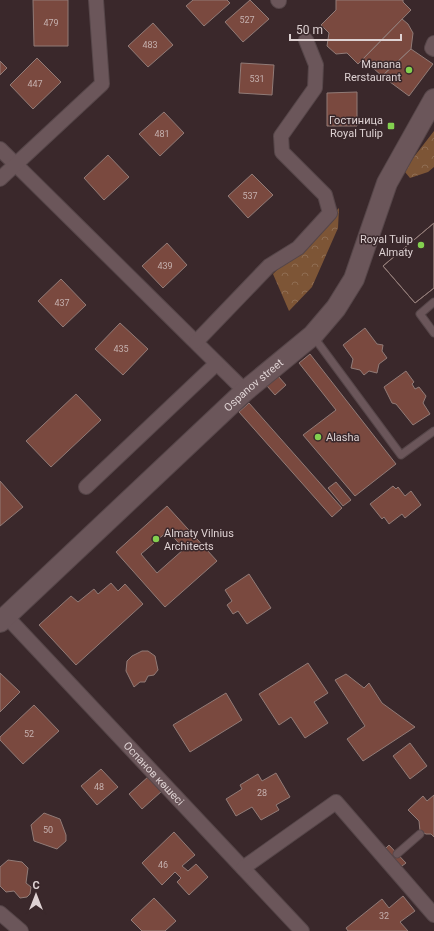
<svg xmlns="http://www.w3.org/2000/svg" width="434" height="931" viewBox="0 0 434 931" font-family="Roboto,sans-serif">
<defs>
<pattern id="forest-crowns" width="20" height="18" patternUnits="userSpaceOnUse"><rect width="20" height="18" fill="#7d5536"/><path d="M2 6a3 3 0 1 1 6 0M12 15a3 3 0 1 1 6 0" fill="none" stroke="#8f6d52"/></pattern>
</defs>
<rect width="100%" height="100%" fill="#3a282b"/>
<!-- forest -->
<path fill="url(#forest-crowns)" d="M434,131V167L428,172L410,178L405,172L410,162Z
M339,208L338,228L312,287L289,311L273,274Z"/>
<!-- building -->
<path fill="#7a493f" stroke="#917b77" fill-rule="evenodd" d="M33,0H68V46H34Z
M193,0H227L230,3L204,26L186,6Z
M250,0L269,19L243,42L225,22Z
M336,0H403V2L411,10L358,64L347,53L336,54L327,46L329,33L321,25L336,10Z
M402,19L408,24L413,33L411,49L382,76L363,59Z
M153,23L173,45L148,67L128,46Z
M411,49L433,64L409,96L382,76Z
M37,58L61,82L33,109L10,85Z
M0,61L7,68L0,75Z
M241,63L274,65L272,95L239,93Z
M357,92V126H327V93Z
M164,112L184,133L160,156L139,134Z
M108,155L129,177L104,200L84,178Z
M252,174L273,195L248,218L228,196Z
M434,223V288L415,303L383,266Z
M434,223V288L415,303L383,266Z
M167,243L187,265L163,288L142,266Z
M61,279L86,305L63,327L38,301Z
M120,323L148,349L123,375L95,349Z
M365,328L377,344L383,345L382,351L387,358L379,364L377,373L369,371L364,375L360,370L351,368L353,359L343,345Z
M310,354L396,464L355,496L303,435L336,410L299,363Z
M406,371L414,382L412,384L415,389L419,387L426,396L423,403L430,414L413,425L396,404L392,403L384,387Z
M278,376L286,385L275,395L267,386Z
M76,394L101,420L51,467L26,441Z
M249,403L342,508L332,517L239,412Z
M0,481L23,507L0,526Z
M336,482L351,500L343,506L328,488Z
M393,486L396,489L398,487L405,496L411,491L421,505L405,518L402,514L389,524L384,517L382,519L370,504Z
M167,506L217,561L165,607L116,552ZM168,531L184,549L157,573L141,554Z
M249,574L271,608L247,624L238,611L233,614L227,605L232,601L225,590Z
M111,583L118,591L125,584L143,604L76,665L39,625L71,596L78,602L94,589L98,594Z
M142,651H148L155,656L158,670L154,675L148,676L145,682H140L134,687L126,671L127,661L132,656Z
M308,663L328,693L314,702L328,723L305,738L291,717L279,725L259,694Z
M0,673L20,692L0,712Z
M346,674L364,688L369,683L382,703L415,727L363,761L347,739L365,726L335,680Z
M226,693L242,720L190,752L173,725Z
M34,705L59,731L23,764L0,740V737Z
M410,743L427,766L410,779L393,756Z
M101,769L118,787L97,805L81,786Z
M276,773L290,797L276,805L279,810L261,820L252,807L236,816L226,799L242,789L240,785L258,774L262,781Z
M149,776L162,791L142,809L129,794Z
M434,795V837L431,834H426L420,831L419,821L408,810L423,796L427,801Z
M44,813L60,819L66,835V841L57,849L34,841L31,825Z
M174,832L195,855L182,866L188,871L196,864L208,877L189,895L177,882L181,878L175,872L162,885L142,863Z
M389,845L406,863L398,869L382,852Z
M8,860L22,862L28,868L26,883L31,887L30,894L27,897L20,898L14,891L6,892L0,886V867Z
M403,896L415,911L400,922L408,931H348L346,928L382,899L389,908Z
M154,898L176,921L165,931H142L131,920Z"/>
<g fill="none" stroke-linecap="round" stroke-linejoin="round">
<defs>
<path id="lane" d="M434,302L420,314L434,333
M313,336L401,455L434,431
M397,854L420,834"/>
<g id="street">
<path d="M278,0L279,1"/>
<path d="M434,43L432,48L434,49"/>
<path d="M0,149L245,391"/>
<path d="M0,179L102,84L96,0"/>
<path d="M196,342L269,266L298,248L330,213L325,195L282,152L281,136L315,88L316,65L306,40"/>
<path d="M86,487L216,364"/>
<path id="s1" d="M6,616L302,931"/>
<path d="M243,868L336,802L434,915"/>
<path d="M0,913L21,931"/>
</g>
<g id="secondary">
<path id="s2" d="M0,622L245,391L313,335L336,308L354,279L387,183L434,99"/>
</g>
</defs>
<!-- lane casing -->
<use href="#lane" stroke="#564649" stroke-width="9"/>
<!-- street casing -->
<use href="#street" stroke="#564649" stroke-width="16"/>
<!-- secondary casing -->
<use href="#secondary" stroke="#564649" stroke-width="22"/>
<!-- lane -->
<use href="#lane" stroke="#6b565a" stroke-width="7"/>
<!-- street -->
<use href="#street" stroke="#6b565a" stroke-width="14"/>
<!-- secondary -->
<use href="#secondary" stroke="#6b565a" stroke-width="20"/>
</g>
<!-- markers -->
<g fill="#83d04f" stroke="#3a282b" stroke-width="1.5">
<circle cx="409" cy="70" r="4"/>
<rect x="387" y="122" width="8" height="8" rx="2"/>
<circle cx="421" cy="245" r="4"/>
<circle cx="318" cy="437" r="4"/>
<circle cx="156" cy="539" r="4"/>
</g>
<g text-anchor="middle" stroke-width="3" stroke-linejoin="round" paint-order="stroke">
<!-- number labels -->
<g font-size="9" fill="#c5b0ae">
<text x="247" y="23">527</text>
<text x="51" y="26">479</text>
<text x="150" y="48">483</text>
<text x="257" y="82">531</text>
<text x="35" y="87">447</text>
<text x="162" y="137">481</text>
<text x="250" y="199">537</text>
<text x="165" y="269">439</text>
<text x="62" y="306">437</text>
<text x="121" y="352">435</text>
<text x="29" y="737">52</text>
<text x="99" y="790">48</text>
<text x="262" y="796">28</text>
<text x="48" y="833">50</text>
<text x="163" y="868">46</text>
<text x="384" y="919">32</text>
</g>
<!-- poi labels -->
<g font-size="11" fill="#ded2d3" stroke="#3a282b" text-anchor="end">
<text x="401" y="68">Manana<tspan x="401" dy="13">Rerstaurant</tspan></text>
<text x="383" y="124">Гостиница<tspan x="383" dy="13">Royal Tulip</tspan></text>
<text x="413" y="243">Royal Tulip<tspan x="413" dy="13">Almaty</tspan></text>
<text x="326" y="441" text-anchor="start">Alasha</text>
<text x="164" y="537" text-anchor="start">Almaty Vilnius<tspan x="164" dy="13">Architects</tspan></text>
</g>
<!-- street labels -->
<g font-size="11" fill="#ded2d3" stroke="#3a282b">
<text dy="4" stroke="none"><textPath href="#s2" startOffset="347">Ospanov street</textPath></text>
<text dy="4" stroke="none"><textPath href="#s1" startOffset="216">Оспанов көшесі</textPath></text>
</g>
</g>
<!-- north arrow -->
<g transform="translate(36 895)" stroke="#3a282b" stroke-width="3" paint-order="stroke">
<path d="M0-3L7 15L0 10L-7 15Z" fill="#ded2d3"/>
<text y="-6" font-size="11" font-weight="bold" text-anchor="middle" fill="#ded2d3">С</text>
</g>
<!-- scale -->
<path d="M290 34v6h111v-6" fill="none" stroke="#ded2d3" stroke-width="2"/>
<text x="296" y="34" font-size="12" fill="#ded2d3" stroke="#3a282b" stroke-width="3" paint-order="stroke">50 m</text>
</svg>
